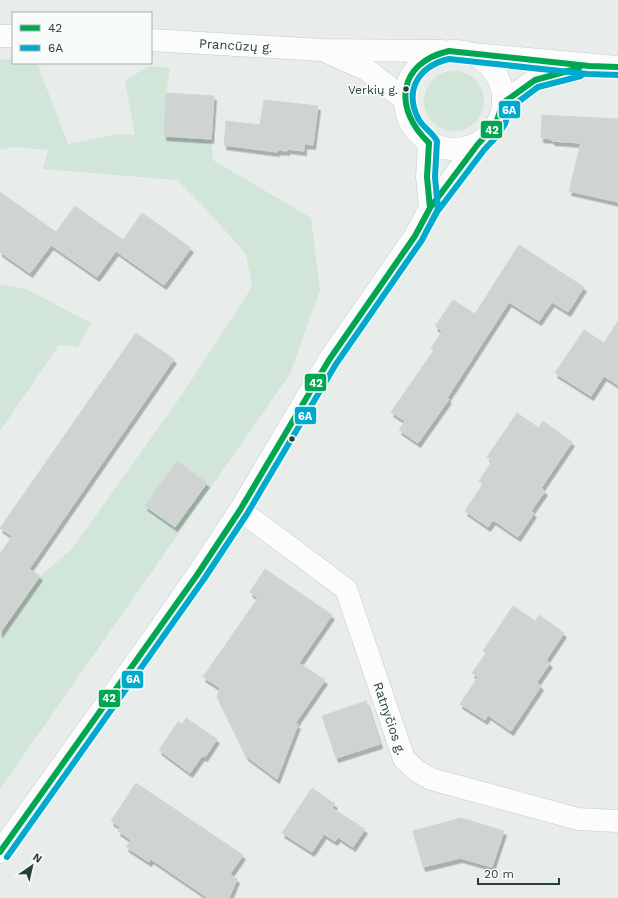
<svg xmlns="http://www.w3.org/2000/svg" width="618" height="898" viewBox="0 0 618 898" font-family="'Work Sans',sans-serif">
<defs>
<filter id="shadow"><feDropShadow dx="2.5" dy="4.5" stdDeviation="0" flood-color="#0004"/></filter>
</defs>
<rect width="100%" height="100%" fill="#e8edeb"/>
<!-- green -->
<path fill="#d1e6d8" d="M0,59L13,60V63H37L68,144L118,134L135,135L125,81L148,66L170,68L166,93L164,136L211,139L213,160L311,218L320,290L290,374L0,789V633L40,576L72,549L183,393L252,287L246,254L205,208L177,180L43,169L48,150L14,147L0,150Z
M424 101a30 30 0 1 1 60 0a30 30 0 1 1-60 0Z
M0,284L26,289L91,323L78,347L59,345L0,431Z"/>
<!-- building -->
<path fill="#cfd4d2" stroke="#d1d6d4" filter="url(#shadow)" d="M166,93L214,96L211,139L164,136Z
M264,100L318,106L313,145L304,144V151L287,149V151L278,150L277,152L224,145L226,121L260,125Z
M542,115L618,119V202L569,191L581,143L552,141V139L541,138Z
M0,192L56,232L75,206L123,240L142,213L191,248L164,285L116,251L97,277L51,245L30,273L0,252Z
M519,245L584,287L568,312L552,302L539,321L509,302L447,398L449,399L418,443L399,430L405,421L391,412L434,350L431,348L442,331L435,326L453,300L475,314Z
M618,321V385L604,376L591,396L555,373L584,330L604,343Z
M136,333L174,359L29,569L40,576L0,633V554L12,536L0,528Z
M517,413L539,428L543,421L572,442L541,488L545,491L531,511L534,513L518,537L493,520L488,527L465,511L483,484L479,481L492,461L487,457Z
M177,461L207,483L175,527L145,506Z
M265,569L332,615L299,663L325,680L294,725L298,724L277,779L246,756L217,697L220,688L203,677L258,598L250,592Z
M513,606L535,621L539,615L564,633L546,660L550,663L537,682L541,686L511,731L488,715L485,720L460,704L478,677L472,673L486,653L483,651Z
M366,701L380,744L336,758L322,716Z
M186,718L217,739L205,757L202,756L190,773L159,750L178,722L182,724Z
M136,783L243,855L230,874L237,879L229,898H208L151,859L149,862L126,847L131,840L118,831L120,827L111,821Z
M312,788L335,804L332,808L365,829L353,847L338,837L335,841L324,834L312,852L282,833Z
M461,818L504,831L492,867L460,858L423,867L413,831Z"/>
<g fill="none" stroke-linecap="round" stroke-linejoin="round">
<defs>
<g id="minor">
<path d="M0,36H13"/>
<path id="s1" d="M151,40L321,50L442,51"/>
<circle cx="454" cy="100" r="49"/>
<path d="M329,53L367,70L404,99"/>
<path d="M473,54L618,67"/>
<path d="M503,103L535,80L575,69"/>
<path d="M429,143L427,177L430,208"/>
<path id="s2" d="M240,510L346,589L404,759L417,771L431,779L578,819L618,821"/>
<path d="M0,852L154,637L197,575L240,510L329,360L415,236L430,208L478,144"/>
</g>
</defs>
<!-- minor casing -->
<use href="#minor" stroke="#c5cac8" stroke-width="23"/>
<!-- minor -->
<use href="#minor" stroke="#fcfcfc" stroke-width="22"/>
<defs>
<path id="bus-1" d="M423,221L430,208L478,144L495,126L503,103L535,80L579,68
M0,852L197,575L240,510L329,360L415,236L430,208L427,177L429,143C393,109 397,63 449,51L589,66L618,67"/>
<path id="bus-2" d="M430,225L437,212L484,150L498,135L505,124L510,108L538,87L581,76
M7,857L204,579L247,514L336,364L422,240L438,209L435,177L437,141C433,133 424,128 419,120C403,90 419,66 449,59L588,74L618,75"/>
</defs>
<!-- bus-1 casing -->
<use href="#bus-1" stroke="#f7fbf9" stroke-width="9"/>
<!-- bus-2 casing -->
<use href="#bus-2" stroke="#f7fbf9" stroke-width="9"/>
<!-- bus-1 -->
<use href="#bus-1" stroke="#00a651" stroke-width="6"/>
<!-- bus-2 -->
<use href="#bus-2" stroke="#00a9ce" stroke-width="6"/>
</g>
<!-- markers -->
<g fill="#24423a" stroke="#f7fbf9" stroke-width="1.5">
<circle cx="406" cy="89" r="3.5"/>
<circle cx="292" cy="439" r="3.5"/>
</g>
<g text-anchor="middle" stroke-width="3" stroke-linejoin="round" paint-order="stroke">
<!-- bus labels -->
<g font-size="12" fill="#24423a" stroke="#f7fbf9" text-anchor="end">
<text x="398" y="94">Verkių g.</text>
</g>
<!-- street labels -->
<g font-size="13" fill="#24423a" stroke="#f7fbf9">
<text dy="5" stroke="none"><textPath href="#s1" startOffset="85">Prancūzų g.</textPath></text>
<text dy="5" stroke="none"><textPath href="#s2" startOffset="269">Ratnyčios g.</textPath></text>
</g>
</g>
<g stroke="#f7fbf9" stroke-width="1.5">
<rect x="498" y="100" width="23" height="19" rx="4" fill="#00a9ce"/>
<rect x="480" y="120" width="23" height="19" rx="4" fill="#00a651"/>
<rect x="304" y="373" width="23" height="19" rx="4" fill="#00a651"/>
<rect x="294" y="406" width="23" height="19" rx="4" fill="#00a9ce"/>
<rect x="121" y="670" width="23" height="19" rx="4" fill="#00a9ce"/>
<rect x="98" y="689" width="23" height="19" rx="4" fill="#00a651"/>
</g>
<g font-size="11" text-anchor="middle" font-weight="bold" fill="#fff">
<text x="509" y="114">6A</text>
<text x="492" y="134">42</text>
<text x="316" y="387">42</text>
<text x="305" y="420">6A</text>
<text x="133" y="683">6A</text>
<text x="109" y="702">42</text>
</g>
<!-- legend -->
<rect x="12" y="12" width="140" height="52" fill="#f7fbf9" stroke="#a3b1ad"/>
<rect x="20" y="25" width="20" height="6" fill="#00a651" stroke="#a3b1ad"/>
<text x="48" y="32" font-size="12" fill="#24423a">42</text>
<rect x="20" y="45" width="20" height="6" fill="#00a9ce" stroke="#a3b1ad"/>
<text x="48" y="52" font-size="12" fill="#24423a">6A</text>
<!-- north arrow -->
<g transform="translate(32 866) rotate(34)" stroke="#f7fbf9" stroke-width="3" paint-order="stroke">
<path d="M0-3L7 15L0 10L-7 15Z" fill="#24423a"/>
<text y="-6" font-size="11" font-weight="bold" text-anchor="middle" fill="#24423a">N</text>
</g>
<!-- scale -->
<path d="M478 878v6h81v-6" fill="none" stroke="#24423a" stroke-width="2"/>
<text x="484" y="878" font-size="12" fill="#24423a" stroke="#f7fbf9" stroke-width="3" paint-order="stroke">20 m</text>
</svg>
